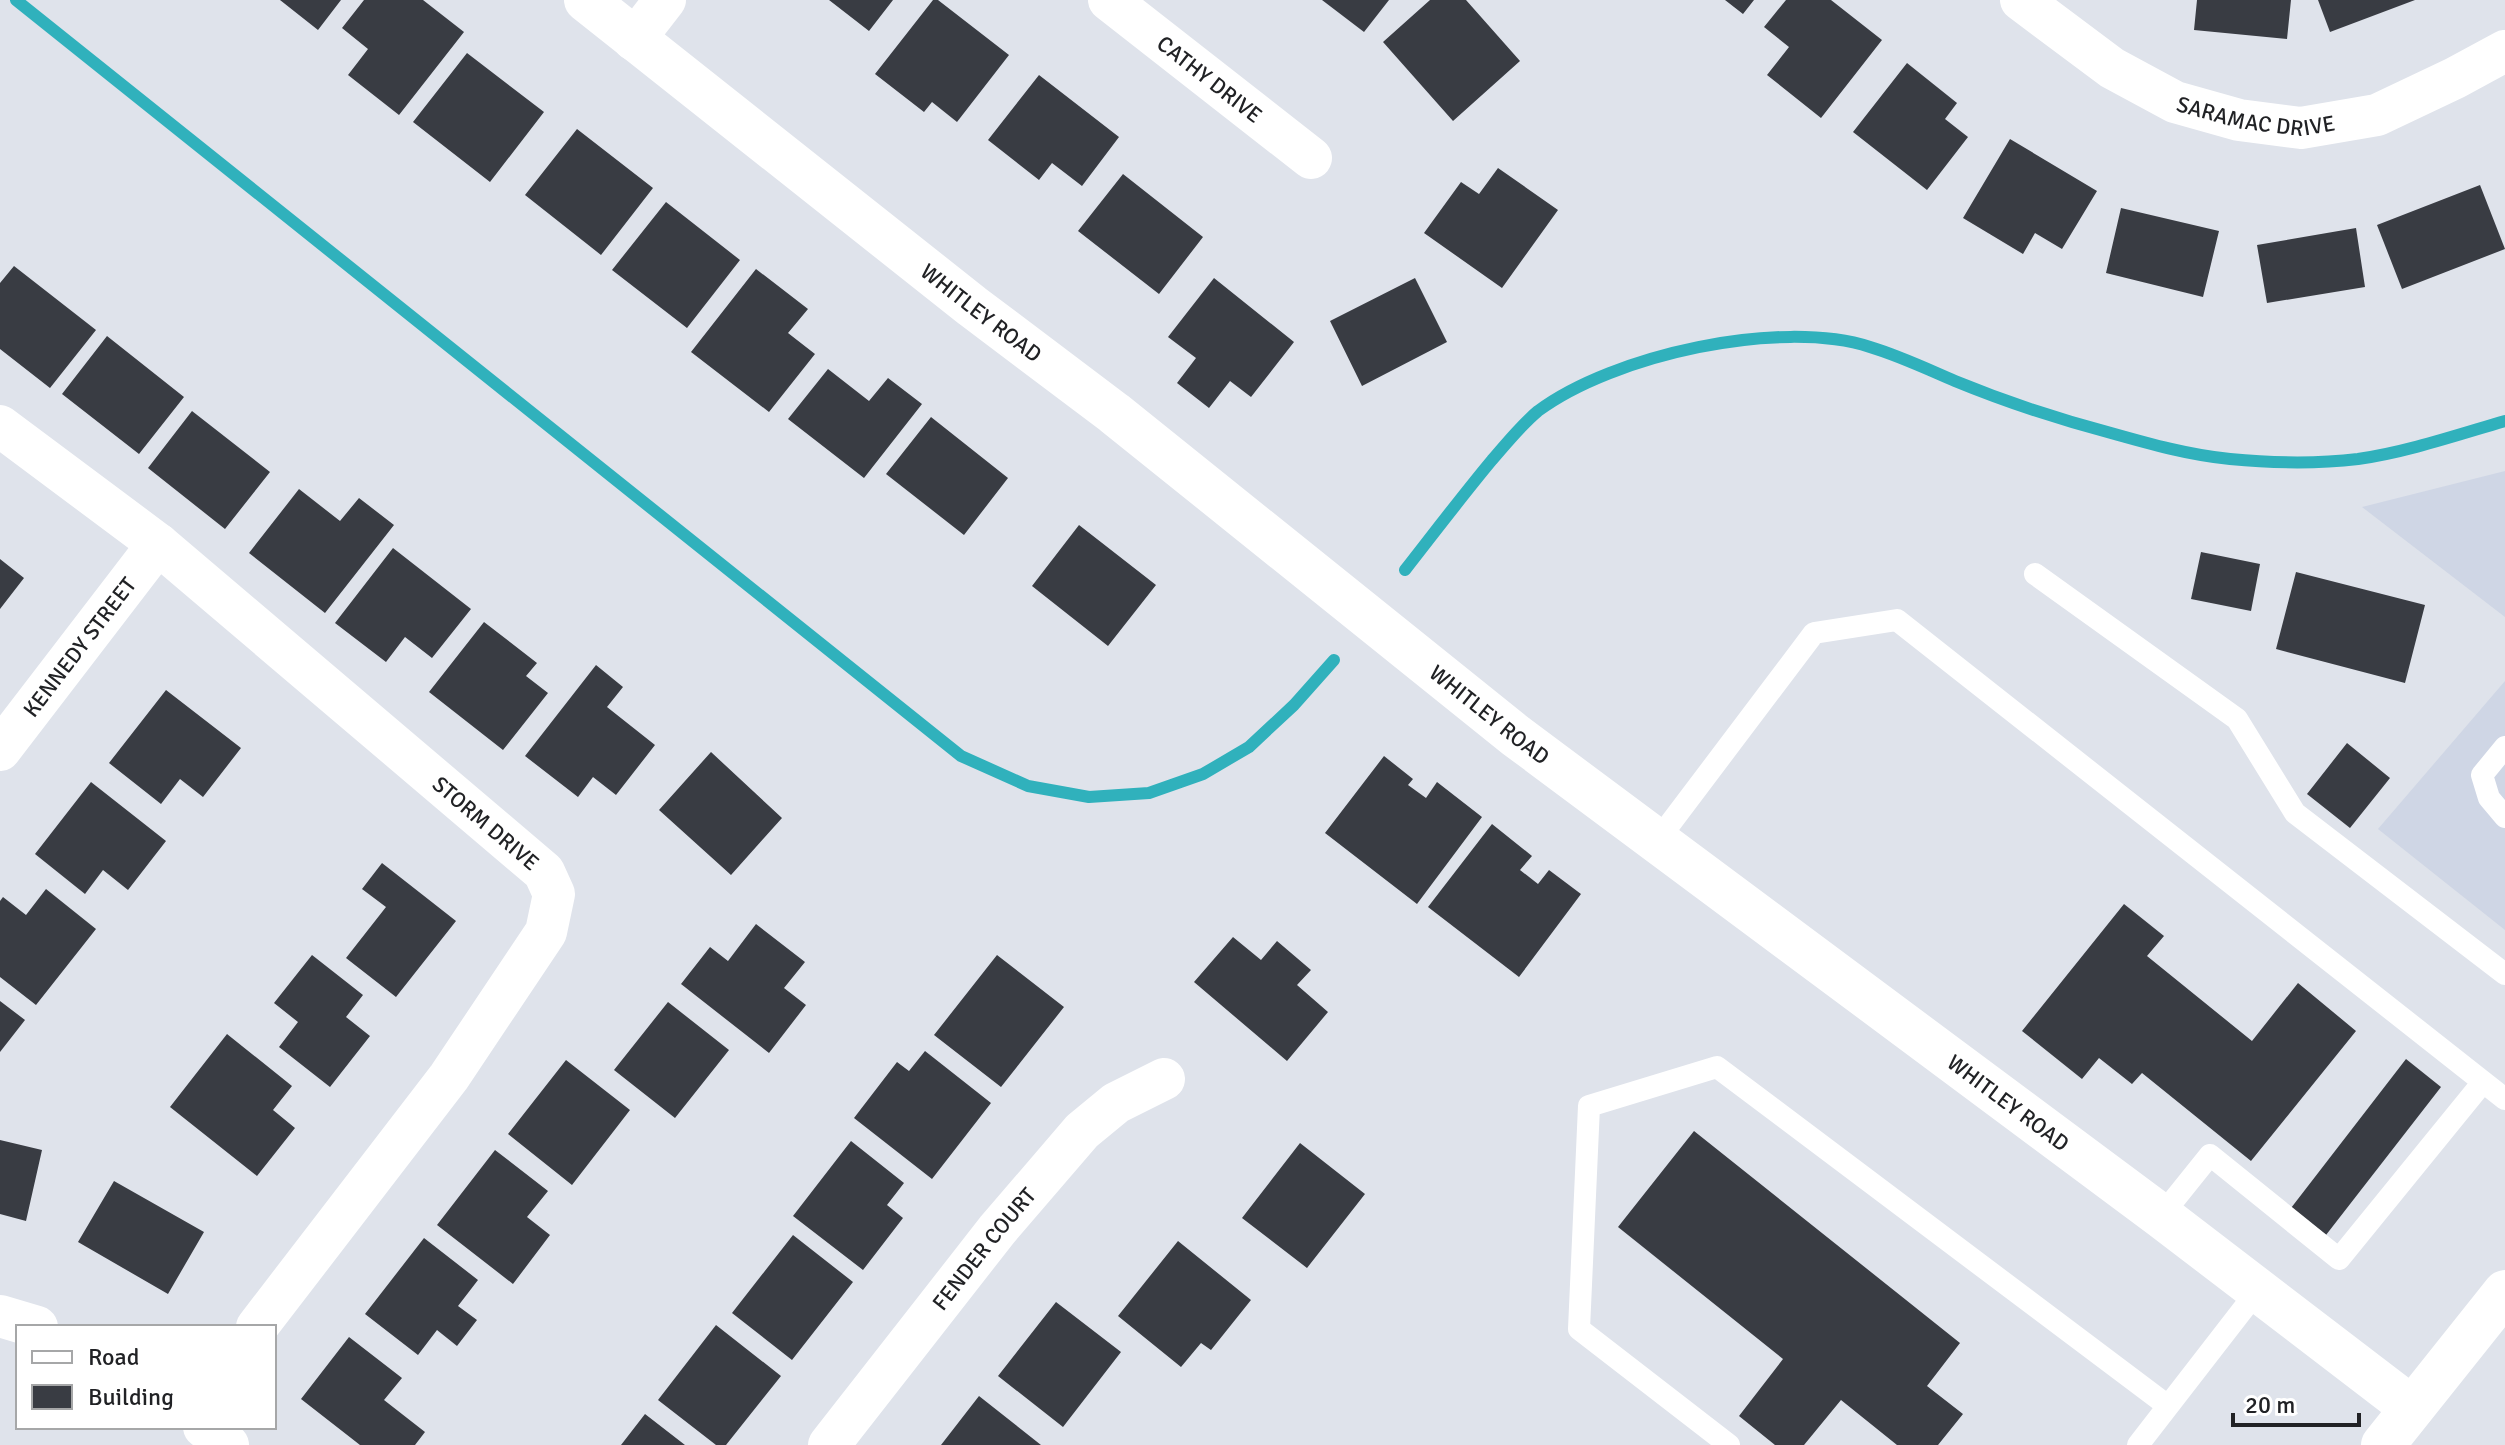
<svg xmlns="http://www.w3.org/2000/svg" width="2505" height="1445" viewBox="0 0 2505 1445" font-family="Signika,sans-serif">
<rect width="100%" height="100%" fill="#dfe3eb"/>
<!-- built -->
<path fill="#cfd6e5" d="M2505,471V617L2362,507Z
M2505,681V930L2378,829Z"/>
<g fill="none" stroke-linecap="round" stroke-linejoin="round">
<!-- stream -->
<path stroke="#30b1bc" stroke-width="12" d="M16,0L961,756L1028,786L1089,797L1149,793L1203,774L1249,747L1294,705L1334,660
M1405,570C1434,533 1462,496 1492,460C1506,444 1521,425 1538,411C1613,355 1780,318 1870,347C1900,356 1927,369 1955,381C2006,402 2058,419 2111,433C2150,444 2189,455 2230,459C2272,463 2316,464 2358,459C2407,452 2457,435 2505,421"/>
</g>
<!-- building -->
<path fill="#393c43" d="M280,0H341L318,30Z
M364,0H423L464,32L399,115L348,75L368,49L342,28Z
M829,0H893L869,31Z
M933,0H938L1009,55L957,122L932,102L924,112L875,74Z
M1322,0H1389L1364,32Z
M1430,0H1466L1520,61L1453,121L1383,42Z
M1725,0H1754L1743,14Z
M1786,0H1831L1882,40L1821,118L1767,75L1789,47L1764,27Z
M2197,0H2291L2287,39L2194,30Z
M2318,0H2415L2330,32Z
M467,53L544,112L490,182L413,122Z
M1907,63L1957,103L1945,119L1968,137L1927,190L1853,132Z
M1039,75L1119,137L1082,186L1052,163L1039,180L988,140Z
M577,129L653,188L601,255L525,195Z
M2010,139L2097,191L2062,249L2035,233L2023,254L1963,218Z
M1498,168L1558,210L1502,288L1424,233L1461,182L1479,194Z
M1123,174L1203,237L1159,294L1078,231Z
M2480,185L2505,249L2402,289L2377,225Z
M666,202L740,260L687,328L612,270Z
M2121,208L2219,231L2203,297L2106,273Z
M2356,228L2365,287L2267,303L2257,245Z
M14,266L96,330L50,388L0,349V283Z
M756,269L808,309L788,333L815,354L769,412L691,352Z
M1214,278L1294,342L1251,397L1230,381L1209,408L1177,383L1196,358L1168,337Z
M1415,278L1447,342L1362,386L1330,321Z
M107,336L184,397L139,454L62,394Z
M828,369L869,401L888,378L922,404L864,478L788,419Z
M192,411L270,472L225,529L148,468Z
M931,417L1008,478L964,535L886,474Z
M299,489L340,521L359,498L394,525L325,613L249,553Z
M1079,525L1156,585L1108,646L1032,586Z
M393,548L471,609L432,658L405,637L386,662L335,623Z
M2201,552L2260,564L2251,611L2191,599Z
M0,559L24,578L0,609Z
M2296,572L2425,605L2405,683L2276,649Z
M484,622L537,663L526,676L548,693L503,750L429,692Z
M596,665L623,687L607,707L655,745L616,795L593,777L578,797L525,756Z
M166,690L241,748L203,797L180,779L161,804L109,763Z
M2347,743L2390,778L2350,828L2307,794Z
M711,752L782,818L731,875L659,810Z
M1384,756L1413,779L1408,785L1426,798L1437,782L1482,817L1417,904L1325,833Z
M91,782L166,841L128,890L103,870L85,894L35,854Z
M1492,824L1532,856L1520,870L1538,884L1549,870L1581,894L1519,977L1428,907Z
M382,863L456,921L396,997L346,958L386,907L362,889Z
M46,889L96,929L36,1005L0,977V901L3,897L26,915Z
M2124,904L2164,936L2147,956L2252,1041L2298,983L2356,1031L2251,1161L2142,1073L2132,1084L2099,1058L2082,1079L2022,1031Z
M756,924L805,962L784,988L806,1005L769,1053L681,984L710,947L728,961Z
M1233,937L1261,960L1277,941L1311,970L1297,985L1328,1012L1287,1061L1194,982Z
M312,955L363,995L346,1017L370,1036L330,1087L279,1047L298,1022L274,1003Z
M997,955L1064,1007L1001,1087L934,1035Z
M0,1001L25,1020L0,1052Z
M668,1002L729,1050L675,1118L614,1070Z
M227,1034L292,1086L273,1110L295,1128L257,1176L170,1107Z
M925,1051L991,1103L932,1179L854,1118L897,1062L909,1071Z
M2406,1059L2441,1087L2326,1235L2291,1208Z
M566,1060L630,1110L572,1185L508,1134Z
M1694,1131L1960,1343L1927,1386L1963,1414L1938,1445H1897L1841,1400L1804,1445H1775L1739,1416L1783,1359L1618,1227Z
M0,1140L42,1150L26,1221L0,1214Z
M851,1141L904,1183L887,1205L903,1218L863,1270L793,1216Z
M1300,1143L1365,1194L1307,1268L1242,1218Z
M495,1150L548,1191L527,1217L550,1235L513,1284L437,1225Z
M114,1181L204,1232L168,1294L78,1242Z
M793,1235L853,1282L792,1360L732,1313Z
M424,1238L478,1280L458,1306L477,1320L457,1346L437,1330L418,1355L365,1314Z
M1178,1241L1251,1300L1211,1350L1201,1343L1181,1367L1118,1316Z
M1056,1302L1121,1352L1063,1427L998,1376Z
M716,1325L781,1376L726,1445H716L658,1400Z
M349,1337L402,1378L384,1400L425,1432L415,1445H360L301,1399Z
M979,1396L1041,1445H941Z
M645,1414L685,1445H621Z"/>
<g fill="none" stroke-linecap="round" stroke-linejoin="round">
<!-- service -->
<path stroke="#fff" stroke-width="22" d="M2035,574L2237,719L2295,813L2505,974
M2505,747L2482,775L2489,798L2505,817
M1657,841L1814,633L1897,620L2505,1099
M2161,1216L2210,1155L2339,1259L2483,1082
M1729,1445L1579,1329L1589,1106L1717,1067L2168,1406
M2138,1445L2258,1290"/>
<!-- minor -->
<g stroke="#fff" stroke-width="42">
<path id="s1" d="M1109,0L1311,158"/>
<path id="s2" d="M2021,0L2112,68L2175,102L2239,120L2301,128L2377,115L2455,78L2505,51"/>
<path d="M634,40L665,0"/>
<path id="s3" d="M0,426L158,544L544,872L554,894L546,932L449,1077L257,1327"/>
<path id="s4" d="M0,750L158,544"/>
<path d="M0,1316L37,1327"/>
<path d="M204,1427L228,1445"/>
<path id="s5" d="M829,1445L997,1230L1082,1131L1116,1103L1164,1079"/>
</g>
<!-- tertiary -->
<path stroke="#fff" stroke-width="44" id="s6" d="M586,0L972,306L1114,413L1516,736L2161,1216L2412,1408"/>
<!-- secondary -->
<path stroke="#fff" stroke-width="44" d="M2383,1445L2505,1292"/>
</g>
<g text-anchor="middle" stroke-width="8" stroke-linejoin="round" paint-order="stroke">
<!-- street labels -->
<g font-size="22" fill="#212225" stroke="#fff">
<text dy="8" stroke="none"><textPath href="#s1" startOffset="128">CATHY DRIVE</textPath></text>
<text dy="8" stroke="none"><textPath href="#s2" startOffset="268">SARAMAC DRIVE</textPath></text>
<text dy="8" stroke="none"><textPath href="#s6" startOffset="504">WHITLEY ROAD</textPath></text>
<text dy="8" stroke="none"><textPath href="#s4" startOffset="130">KENNEDY STREET</textPath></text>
<text dy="8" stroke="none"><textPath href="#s6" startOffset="1152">WHITLEY ROAD</textPath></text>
<text dy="8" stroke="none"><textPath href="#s3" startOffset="628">STORM DRIVE</textPath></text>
<text dy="8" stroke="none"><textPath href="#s6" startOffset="1800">WHITLEY ROAD</textPath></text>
<text dy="8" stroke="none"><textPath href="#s5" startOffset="250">FENDER COURT</textPath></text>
</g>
</g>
<!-- legend -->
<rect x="16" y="1325" width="260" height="104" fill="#ffffff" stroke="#a6a7a8" stroke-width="2"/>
<rect x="32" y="1351" width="40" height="12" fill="#ffffff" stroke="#a6a7a8" stroke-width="2"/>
<text x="88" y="1365" font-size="24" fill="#212225">Road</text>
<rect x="32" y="1385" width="40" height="24" fill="#393c43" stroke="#a6a7a8" stroke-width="2"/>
<text x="88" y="1405" font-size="24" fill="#212225">Building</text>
<!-- scale -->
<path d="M2233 1413v12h126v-12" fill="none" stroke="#212225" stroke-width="4"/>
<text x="2245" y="1413" font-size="24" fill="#212225" stroke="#ffffff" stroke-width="6" paint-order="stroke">20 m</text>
</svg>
